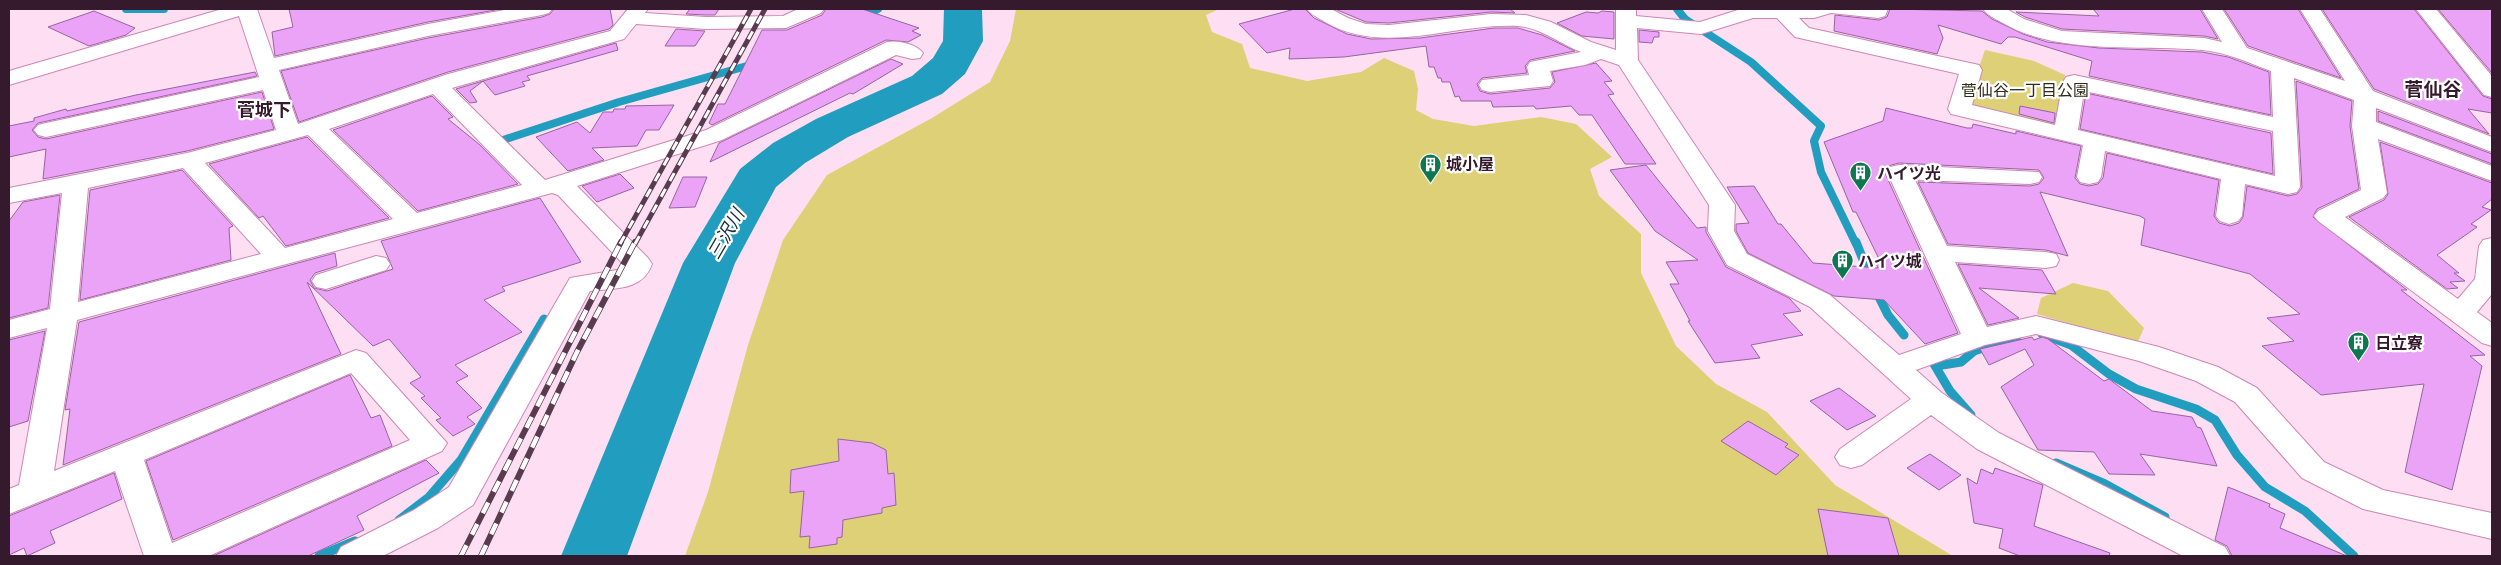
<svg xmlns="http://www.w3.org/2000/svg" width="2501" height="565" viewBox="0 0 2501 565" font-family="Karla,'Noto Sans JP',sans-serif">
<rect width="100%" height="100%" fill="#fedef2"/>
<!-- green -->
<path fill="#ddd077" d="M1016,9H1219L1206,15L1212,32L1242,44L1250,68L1307,81L1361,72L1384,58L1414,71L1418,89L1416,110L1433,119L1474,126L1541,117L1576,124L1612,157L1590,169L1599,196L1641,234V273L1676,346L1716,384L1767,412L1835,485L1953,556H685L708,492L748,345L783,240L827,175L932,118L990,82L1010,41Z
M1985,50L2034,61L2065,75L2055,124L2042,126L1975,109L1967,102Z
M2073,283L2108,291L2144,328L2137,344L2037,314L2041,298Z"/>
<g fill="none" stroke-linecap="round" stroke-linejoin="round">
<!-- stream-far1 -->
<path stroke="#219ebf" stroke-width="8" d="M126,9H164
M1677,9L1685,19L1751,62L1821,126L1814,141L1821,172L1856,244
M862,17L878,9
M503,140L619,102L754,64"/>
<!-- stream -->
<path stroke="#219ebf" stroke-width="9" d="M1856,242L1870,277
M1875,289L1888,315L1904,335
M2042,334L2071,345L2109,374L2136,389L2196,409L2215,420L2237,455L2265,487L2305,511L2354,556
M1934,364L1950,391L1971,415
M1936,366L1961,362L1974,351L2017,337
M2056,463L2105,484L2165,517
M399,520L429,497L461,460L544,319
M319,556L355,541"/>
<!-- river -->
<path fill="#219ebf" fill-rule="evenodd" d="M944,9H982L983,41L965,74L942,94L848,137L805,163L776,187L735,263L627,556H561L683,263L740,169L773,143L816,119L912,76L933,58L943,41Z"/>
</g>
<!-- building -->
<path fill="#eba3f8" stroke="#9764a1" d="M289,9H501L428,22L275,56L272,32L293,27Z
M554,9H610L613,25L609,29L448,72L299,122L281,71L428,38L542,17L550,14Z
M690,9H719L715,15H706L686,14Z
M826,9H862L919,28L912,31L921,35L908,42L886,40L712,125L709,123L718,104H725L762,30H787L822,15Z
M1295,9H1305L1314,18L1347,34L1371,39L1420,38L1494,28H1518L1542,35L1575,51L1530,60L1525,66L1527,73L1482,78L1477,84L1480,91L1490,94L1550,88L1555,82L1552,72L1596,63L1612,81L1604,82L1614,94L1608,95L1656,164H1625L1592,115H1579L1571,106L1536,109L1534,106L1493,107L1491,101H1461L1459,96L1455,97L1450,82H1442L1441,78H1438L1434,67H1429L1426,46L1344,57L1289,59L1290,48L1267,53L1239,24Z
M1335,9H1510L1515,13L1491,12L1389,23L1366,22Z
M1890,9L1982,11L1992,19L2023,34L2047,42L2099,48L2202,52L2228,57L2269,72L2271,115L2089,76L2092,61L2015,37H2008L2001,44L1938,25L1943,38L1937,54L1834,31L1835,15L1879,20L1887,17Z
M2093,9H2200L2218,39L2204,36L2062,29L2025,17L2016,12L2099,16Z
M2224,9H2298L2341,78L2248,46Z
M2322,9H2414L2483,96L2492,99V113L2468,109L2489,134L2374,89Z
M2438,9H2492V73Z
M94,11L135,28L126,35L89,46L48,27Z
M1602,11L1614,12V39L1582,36L1557,23L1586,12L1598,13Z
M676,29L705,31L695,46H665Z
M1639,30L1659,32V37H1654L1652,43L1639,42Z
M616,43L618,50L527,76L530,80L522,82L525,86L495,95L483,81Z
M891,59L903,64L853,94L850,93L710,162L719,143Z
M255,72L257,76L38,123L32,130L38,137L46,139L262,92L274,129L187,151L43,179L46,149L9,157V126L34,121V118L66,109L67,111L136,95Z
M483,81L470,91L477,102L470,103L456,89Z
M2296,81L2352,101L2350,126L2359,189L2317,209L2313,217L2407,290H2401L2485,355L2470,356L2482,366L2452,490L2405,472L2424,384L2321,395L2262,346L2294,341L2267,318L2300,314L2250,274L2141,245L2145,219L2140,216L2040,192L2068,256L2046,250L1948,244L1918,182L2030,186L2039,184L2044,178L2039,170L1899,163L1888,166L1885,173L1958,333L1925,344L1884,300L1834,296L1748,253L1736,231V224L1749,223L1727,187L1754,186L1778,224H1781L1813,263L1878,268L1875,261H1880L1856,212H1853L1824,142L1883,121L1886,108L1967,128H1972L1973,124L2016,134V131L2081,146L2075,178L2080,184L2089,186L2098,184L2103,178L2107,153L2219,180L2214,216L2219,223L2230,226L2239,223L2243,217L2247,186L2288,196L2297,194L2302,188Z
M2086,93L2271,133L2273,174L2080,129Z
M432,96L453,117L448,119L480,145L518,184L418,211L333,130Z
M674,105L659,130H646L637,146L592,148L604,160L568,171L536,137L577,122L590,133L603,112H613L614,109H625L626,106Z
M2020,106L2055,113L2054,123L2019,114Z
M2378,111L2492,154V164L2378,121Z
M307,137L389,218L286,246L263,216L259,218L209,164Z
M2380,142L2492,183V199L2482,207L2491,210L2471,224L2477,227L2437,255L2459,273H2454L2465,281L2450,282L2458,288L2447,289L2349,217L2384,200L2388,194Z
M1646,165L1697,228L1706,227V232L1726,267L1789,298L1801,311L1783,314L1803,335L1751,345L1760,358L1715,363L1688,321H1690L1670,284H1679L1666,262L1698,260L1655,231L1610,170Z
M182,170L233,226L229,228L231,260L80,300L90,190Z
M620,174L634,188L597,202L582,186Z
M683,177H707L695,207L669,208Z
M60,195L48,308L9,318V221L23,202Z
M540,198L581,262L502,287L505,291L484,300L522,332L455,365L468,376L456,382L482,408L467,417L475,424L453,436L436,420L441,418L421,398L425,396L410,383L421,377L389,339L373,346L307,282L341,354L63,465L70,409L65,410L79,322L335,253L337,266L315,273L310,280L314,288L327,291L393,269L381,241Z
M1958,264L2042,270L2056,294L1979,288L2019,318L1988,325Z
M45,331L28,421L9,427V340Z
M2032,337L2034,340L2042,337L2048,339L2104,381L2109,379L2152,411L2192,417L2197,427L2201,428L2217,466L2140,454L2155,475L2109,474L2094,452L2038,450L2001,387L2034,365L2025,349L1989,365L1980,349Z
M350,375L371,418L380,415L392,446L173,540L146,461Z
M1839,388L1876,416L1847,430L1810,401Z
M1748,421L1788,444L1785,447L1799,455L1776,475L1721,441Z
M838,439L872,443L886,450L888,474L894,473L896,505L882,508V513L843,520L842,537L837,538V544L809,548L810,536L800,537L804,491L790,493L791,470L839,461Z
M1930,454L1961,475L1939,490L1907,468Z
M426,460L439,473L357,516L364,530L308,556H213Z
M1995,468L2043,485L2034,526L2110,553L2109,556H2020L1999,548L2003,529L1974,523L1967,478L1977,484L1981,469L1993,474Z
M114,473L122,499L50,531L55,543L27,556L24,548L9,555V516Z
M2228,487L2270,504L2269,507L2285,514L2280,528L2347,556H2232L2227,546L2215,540Z
M1818,509L1888,518L1899,556H1828Z"/>
<g fill="none" stroke-linecap="round" stroke-linejoin="round">
<defs>
<path id="minor" d="M222,9H257L274,58L428,24L510,9H552L549,13L542,15L428,36L279,70L298,124L448,74L610,31L628,9H648L645,13L706,17L783,16L798,9H824L821,13L786,28L706,29L636,24L624,39L452,88L545,180L706,130L887,42C898,40 916,44 923,53L920,58L912,59L896,55L722,140L577,186L648,258L652,264C643,291 614,288 590,291L473,505L438,528L383,556H336L341,547L414,510L449,487L570,278L623,269L624,265L558,195L552,193L77,320L54,471L356,350L366,353L447,443L442,451L209,556H144L115,471L9,514V489L19,485L47,328L9,338V320L50,309L62,193L9,203V188L187,153L276,130L263,90L46,137L38,135L34,130L38,125L46,123L259,77L239,16L9,85V71ZM433,94L522,185L417,213L329,129ZM308,135L393,219L285,248L205,163ZM183,168L261,254L78,302L88,188ZM351,373L410,440L172,543L144,460Z
M1307,9H1331L1348,18L1366,24L1389,25L1491,14L1526,15L1551,22L1591,42L1616,50V9H1636V16L1700,22L1741,9H1888L1885,16L1878,18L1831,13L1814,18H1799L1809,28L1979,65L1982,70L1972,105L2055,125L2063,82L2066,77L2074,75L2273,117L2271,71C2249,63 2226,52 2202,50C2138,44 2058,56 2001,22C1994,18 1987,15 1983,9H2007L2024,19L2062,31L2204,38L2222,42L2202,9H2222L2247,48L2345,81L2300,9H2320L2373,91L2492,137V152L2376,108V122L2492,166V181L2378,139L2387,193L2383,198L2345,217L2458,299L2475,279L2479,246L2483,240L2492,238V294L2477,312L2492,323V346L2482,343L2318,221L2314,216L2318,211L2361,190L2352,126L2354,100L2294,78L2300,187L2297,192L2288,194L2245,184L2242,216L2238,221L2229,224L2220,221L2216,216L2221,179L2105,151L2101,177L2098,182L2089,184L2080,182L2077,177L2083,145L1951,114L1948,109L1959,74L1795,37L1777,18H1753L1701,34L1637,28L1638,60L1735,205L1734,231L1747,254L1830,295L1899,355L1961,334L1887,172L1890,167L1899,165L2039,172L2042,177L2039,182L2030,184L1915,180L1947,246L2046,252L2056,254L2059,260L2056,266L2046,268L1955,262L1987,327L2036,316L2159,347L2218,367L2257,388L2324,462L2383,490L2492,513V539L2363,509L2302,478L2235,402L2196,381L2139,361L2036,334L1985,345L1916,370L1942,393L1999,433L2225,547L2230,556H2183L1977,449L1931,415L1862,465L1851,468L1840,465L1835,457L1840,449L1911,399L1810,307L1727,265L1708,231L1709,205L1619,65L1601,59L1585,65L1550,71L1553,81L1550,86L1490,92L1482,90L1479,85L1482,80L1529,75L1527,67L1530,62L1581,52C1560,44 1541,28 1518,26C1455,22 1384,57 1325,22C1319,18 1311,15 1307,9ZM2084,91L2273,131L2275,176L2078,130Z
M2416,9H2436L2492,76V97L2484,95Z
M376,256L386,258L390,264L386,270L326,289L316,287L312,281L316,275Z"/>
</defs>
<!-- minor casing -->
<use href="#minor" stroke="#cf86b5" stroke-width="2"/>
<!-- minor -->
<use href="#minor" fill="#fff" fill-rule="evenodd"/>
<defs>
<path id="rail-far1" d="M620,244L751,9
M635,244L765,9"/>
<path id="rail" d="M461,556L621,242
M481,556L577,352L635,242"/>
</defs>
<!-- rail-far1 casing -->
<use href="#rail-far1" stroke="#583b4e" stroke-width="5"/>
<!-- rail casing -->
<use href="#rail" stroke="#583b4e" stroke-width="6"/>
<!-- rail-far1 -->
<use href="#rail-far1" stroke="#fff" stroke-width="3" stroke-dasharray="9" stroke-linecap="butt"/>
<!-- rail -->
<use href="#rail" stroke="#fff" stroke-width="4.5" stroke-dasharray="12" stroke-linecap="butt"/>
</g>
<!-- icons -->
<defs>
<symbol id="building-pin" viewBox="-11 -11 22 30"><path d="M0 17L-7.5 6A9.5 9.5 0 1 1 7.5 6Z" fill="#0e7750" stroke="#fff"/><path d="M-4-6H4V6H1V3H-1V6H-4ZM-2.5-4.3h1.7v1.8h-1.7ZM.8-4.3h1.7v1.8H.8ZM-2.5-1h1.7V.8h-1.7ZM.8-1h1.7V.8H.8Z" fill="#fff"/></symbol>
</defs>
<g fill-rule="evenodd">
<use href="#building-pin" x="1418" y="152" width="25" height="34"/>
<use href="#building-pin" x="1848" y="160" width="25" height="34"/>
<use href="#building-pin" x="1830" y="248" width="25" height="34"/>
<use href="#building-pin" x="2346" y="330" width="25" height="34"/>
</g>
<g text-anchor="middle" stroke-width="4.5" stroke-linejoin="round" paint-order="stroke">
<!-- park labels -->
<g font-size="16" fill="#2e2b17" stroke="#fff">
<text x="2025" y="96">菅仙谷一丁目公園</text>
</g>
<!-- poi labels -->
<g font-size="16" font-weight="bold" fill="#35192c" stroke="#fff" text-anchor="start">
<text x="1446" y="170">城小屋</text>
<text x="1877" y="179">ハイツ光</text>
<text x="1858" y="267">ハイツ城</text>
<text x="2375" y="349">日立寮</text>
</g>
<!-- neighbourhood labels -->
<g font-size="18" font-weight="bold" fill="#35192c" stroke="#fff">
<text x="264" y="116">菅城下</text>
</g>
<!-- water labels -->
<g font-size="18" font-style="italic" fill="#162f37" stroke="#fff">
<text transform="translate(726 234) rotate(-60)" y="6">三沢川</text>
</g>
<!-- quarter labels -->
<g font-size="19" font-weight="bold" fill="#35192c" stroke="#fff">
<text x="2433" y="96">菅仙谷</text>
</g>
</g>
<!-- border -->
<rect width="2501" height="565" fill="none" stroke="#35192c" stroke-width="20"/>
</svg>
